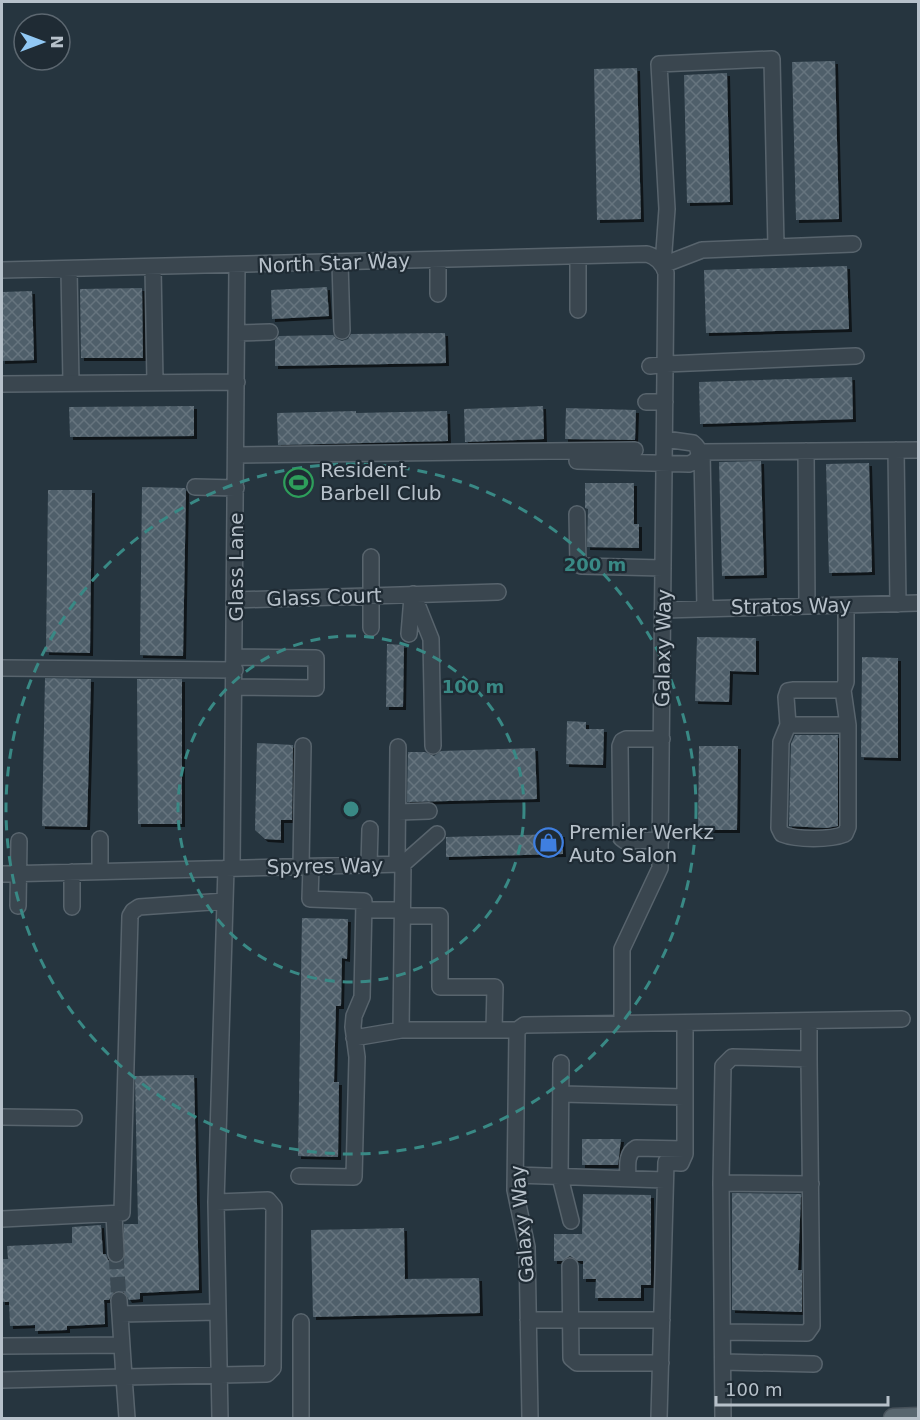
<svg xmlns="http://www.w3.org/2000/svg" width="920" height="1420" viewBox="0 0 920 1420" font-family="'DejaVu Sans',sans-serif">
<defs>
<pattern id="building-cross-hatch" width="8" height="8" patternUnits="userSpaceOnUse" patternTransform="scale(1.5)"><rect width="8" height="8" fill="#4f5f6a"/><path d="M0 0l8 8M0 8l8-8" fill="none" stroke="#66747e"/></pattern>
<filter id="shadow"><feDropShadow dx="3" dy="3" stdDeviation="0" flood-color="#0009"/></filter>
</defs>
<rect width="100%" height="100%" fill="#26353f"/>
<!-- building -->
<path fill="url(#building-cross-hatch)" filter="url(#shadow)" d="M835,61L839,219L796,220L792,62Z
M637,68L641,219L597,220L594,69Z
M727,73L730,202L687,203L684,75Z
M847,266L849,329L706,333L704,270Z
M327,287L329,316L272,319L271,290Z
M142,288L143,358H81L80,289Z
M32,291L34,360L2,361V292Z
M445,333L446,363L275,366V340L279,336L333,335L337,339L342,341L348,339L351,334Z
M852,377L853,419L700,424L699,382Z
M194,406V436L70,437L69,407Z
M543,406L544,439L465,442L464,409Z
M566,408L636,410L635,440L565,439Z
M356,411V413L447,411L448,441L278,445L277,413Z
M761,461L764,575L722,576L719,462Z
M869,463L872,572L829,573L826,464Z
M585,483H634V524H639V548L587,547L588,509L585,508Z
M142,487L185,488L186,490L183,656L140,655Z
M48,490H92L90,653L46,652Z
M697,637L756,638V672L730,671L729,702L695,701Z
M387,644L404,645L403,707H386Z
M862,657L898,658V758L861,757Z
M45,678L91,679L87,827L42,826Z
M137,679H182V824H138Z
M567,721L586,722V729H604L603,765L566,764Z
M795,735H838V826L826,828L789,826L791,744Z
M257,743L293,745L292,820H281V840L265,839L255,830Z
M699,746H738L737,830H698Z
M535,748L537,799L407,802L408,752H425L434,756L441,751Z
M562,834L563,854L446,857V837Z
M302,918L348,919L347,959L342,958L341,1006H336L334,1082H339L338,1157L298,1156Z
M194,1075L199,1290L140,1293V1299L129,1300L124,1292H114L109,1300H104L105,1324L67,1326V1330L35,1331V1325L10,1326L9,1302H2V1259H8L7,1246L72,1243V1227L101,1225L103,1254H106L108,1260L116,1264L124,1259V1224H138L135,1076Z
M582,1139H621L618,1165H582Z
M732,1193L801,1194L798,1270H802V1312L732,1310Z
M583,1194L651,1195V1285H641V1298H595L596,1279H583V1261H578L570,1256L562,1261H554V1234H582Z
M404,1228L405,1279L479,1278L480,1313L313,1317L311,1230Z"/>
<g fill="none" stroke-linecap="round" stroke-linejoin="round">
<!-- minor-tunnel -->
<path stroke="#3c4a54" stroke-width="15" stroke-dasharray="15 8" stroke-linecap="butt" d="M116,1254L119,1300"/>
<defs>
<path id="minor" d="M772,59L776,247L702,250L663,265L667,209L659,64Z
M776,247L853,244
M578,256V310
M438,260V294
M340,262L342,331
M153,267L155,383
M69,269L71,383
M2,270L647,254C657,257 663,263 666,273L660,858V868L622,949V1023
M237,333L270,332
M650,366L666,364L856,356
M2,384L237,382
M646,402H665
M896,450L898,604
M806,451L807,606
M699,452L918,450
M702,452L705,609
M236,455L635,450
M577,461L689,464C700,461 702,450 693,443L665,439
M195,487L236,488
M577,514L578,564L581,566L663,568
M413,594L431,639L433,746
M235,600L498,592
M663,610L918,603
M371,628V557
M409,634L412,597
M2,668L235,670
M234,687L316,688V658L235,657
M843,690L848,725V827L845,834C830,840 797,840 782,834L779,828L781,742L788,725H848
M788,725L786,697L788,691L794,690H843L846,682V605
M398,812L429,811
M100,839V871
M661,840L625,841L621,838L620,746L622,741L626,739H662
M397,864L398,747
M403,864L437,834
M369,865L370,829
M301,867L303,746
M232,868L237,265
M2,874L403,864L401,1030H517
M18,906L19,841
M72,907V872
M364,910H403
M403,916H440V987H495L494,1030
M517,1030L515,1190L527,1247L530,1418
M517,1030L524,1025L902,1019
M354,1038L401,1030
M561,1063L560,1177L571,1221
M561,1094L685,1097
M2,1117L74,1118
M516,1175L665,1180
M299,1176L354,1177L357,1057L353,1027L354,1016L362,997L364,901L310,899L311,867
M628,1179C628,1168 625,1154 636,1148L685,1149
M721,1183L811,1184
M216,1202L220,1418
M114,1214L116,1254
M2,1219L122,1213L130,916L133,911L139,907L225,901
M570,1266L571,1358L577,1363H661
M120,1314L218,1312
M528,1320H662
M301,1322V1418
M723,1332L807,1333L812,1326L809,1059
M2,1346L122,1345
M723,1362L814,1364
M2,1380L124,1377L119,1300
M127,1418L124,1377L267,1374L273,1368L274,1207L268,1200L216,1202L226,868
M659,1418L666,1162L681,1163L685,1154V1023
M723,1418L721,1183L723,1066L732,1057L809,1059V1021"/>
<path id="major" d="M893,1418L918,1417"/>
</defs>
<!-- minor casing -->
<use href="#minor" stroke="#58646d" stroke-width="18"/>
<!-- major casing -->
<use href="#major" stroke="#47525b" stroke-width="21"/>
<!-- minor -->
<use href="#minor" stroke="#3a464f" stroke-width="15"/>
<!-- major -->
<use href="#major" stroke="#58666f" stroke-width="18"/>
</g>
<!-- distance rings -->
<g fill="none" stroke="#398985" stroke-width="3" stroke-dasharray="10 8">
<circle cx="351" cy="809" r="173"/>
<circle cx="351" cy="809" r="345"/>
</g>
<!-- icons -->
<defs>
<symbol id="stadium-ring" viewBox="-11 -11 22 22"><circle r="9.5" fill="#1f2b34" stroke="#2e9e5b" stroke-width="1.5"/><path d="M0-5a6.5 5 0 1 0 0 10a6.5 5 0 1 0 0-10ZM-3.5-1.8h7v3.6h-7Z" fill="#2e9e5b"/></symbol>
<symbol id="shop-ring" viewBox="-11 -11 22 22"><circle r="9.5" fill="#1f2b34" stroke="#3f7fe0" stroke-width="1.5"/><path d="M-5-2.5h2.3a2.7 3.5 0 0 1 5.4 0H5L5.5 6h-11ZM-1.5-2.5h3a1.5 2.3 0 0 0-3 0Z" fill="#3f7fe0"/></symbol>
</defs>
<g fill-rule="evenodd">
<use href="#stadium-ring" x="282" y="466" width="33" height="33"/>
<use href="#shop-ring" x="532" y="826" width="33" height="33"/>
</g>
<g text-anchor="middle" stroke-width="4.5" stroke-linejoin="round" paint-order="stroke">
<!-- street labels -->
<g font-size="20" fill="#b7c1ca" stroke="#1f2b34">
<text transform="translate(334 263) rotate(-2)" y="7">North Star Way</text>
<text transform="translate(236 567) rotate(-90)" y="7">Glass Lane</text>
<text transform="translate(324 597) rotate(-2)" y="7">Glass Court</text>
<text transform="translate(791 606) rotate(-1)" y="7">Stratos Way</text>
<text transform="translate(663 648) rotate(-89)" y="7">Galaxy Way</text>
<text transform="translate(325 866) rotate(-1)" y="7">Spyres Way</text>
<text transform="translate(522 1224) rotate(-95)" y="7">Galaxy Way</text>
</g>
<!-- poi labels -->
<g font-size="20" fill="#b7c1ca" stroke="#1f2b34" text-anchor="start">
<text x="320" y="477">Resident<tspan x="320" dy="23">Barbell Club</tspan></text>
<text x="569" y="839">Premier Werkz<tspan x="569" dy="23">Auto Salon</tspan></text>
</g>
</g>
<circle cx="351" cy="809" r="9" fill="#398985" stroke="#1f2b34" stroke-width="3"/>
<g font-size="18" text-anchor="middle" font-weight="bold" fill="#398985" stroke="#1f2b34" stroke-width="4.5" stroke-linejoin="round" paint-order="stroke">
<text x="595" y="571">200 m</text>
<text x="473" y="693">100 m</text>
</g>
<!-- border -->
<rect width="920" height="1420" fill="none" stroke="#b7c1ca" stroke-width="6"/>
<!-- north arrow -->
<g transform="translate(42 42) rotate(90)"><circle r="28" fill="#1f2b34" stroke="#5c6770" stroke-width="1.5"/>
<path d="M0-4.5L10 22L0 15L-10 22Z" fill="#91c8f4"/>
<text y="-9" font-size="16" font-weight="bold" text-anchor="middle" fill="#b7c1ca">N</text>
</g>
<!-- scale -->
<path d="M716 1396v9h172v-9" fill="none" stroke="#b7c1ca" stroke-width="3"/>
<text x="725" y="1396" font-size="18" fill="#b7c1ca" stroke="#1f2b34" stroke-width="4.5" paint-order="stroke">100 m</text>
</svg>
